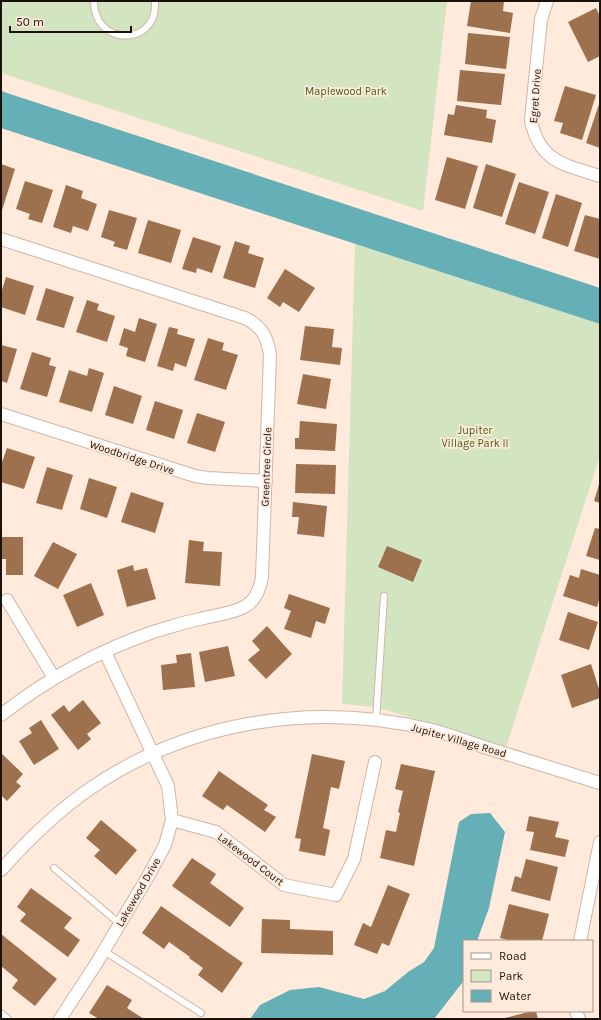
<svg xmlns="http://www.w3.org/2000/svg" width="601" height="1020" viewBox="0 0 601 1020" font-family="Karla,sans-serif">
<rect width="100%" height="100%" fill="#ffeadb"/>
<!-- green -->
<path fill="#d3e4c0" d="M1,1H447L423,211L1,73Z
M355,244L600,324V456L506,747L376,707L342,704Z"/>
<!-- water -->
<path fill="#65afb6" d="M1,91L600,288V324L1,128Z
M490,813L505,832L489,908L477,941H464V978L462,983L434,1019H250L260,1005L290,990L319,987L364,999L385,991L408,972L424,962L434,948L459,822L471,814Z"/>
<!-- building -->
<path fill="#9d704e" d="M471,1H504L503,11L513,13L510,33L467,26Z
M596,8L600,16V56L588,62L568,22Z
M468,33L510,37L506,69L465,64Z
M460,70L505,74L501,105L457,101Z
M565,86L596,95L582,140L560,133L563,123L554,121Z
M599,104H600V148L586,143Z
M456,105L487,110L486,118L496,120L492,143L444,135L448,114L454,115Z
M447,157L478,166L465,209L435,200Z
M1,164L15,169L2,210L1,209Z
M486,164L516,174L502,217L473,208Z
M25,181L53,190L42,223L28,219L30,214L16,209Z
M519,182L549,192L535,234L505,224Z
M66,185L83,191L81,198L97,204L88,231L73,226L71,233L53,227Z
M556,194L582,203L568,247L542,238Z
M109,210L137,218L127,250L113,246L115,242L101,237Z
M585,215L600,219V259L574,251Z
M148,220L181,230L171,263L138,253Z
M193,237L221,246L212,273L197,268L196,273L182,269Z
M235,241L250,246L248,253L264,258L255,288L223,278Z
M285,269L315,288L299,312L283,302L280,307L267,298Z
M6,277L34,286L25,315L1,307V293Z
M46,288L74,297L64,328L36,320Z
M87,300L99,304L97,310L115,316L107,342L76,332Z
M139,318L157,324L145,362L126,356L128,348L119,345L124,328L135,332Z
M305,326L334,329L332,347L342,348L340,365L300,360Z
M169,327L178,329L177,334L195,339L186,367L175,363L173,371L157,366Z
M208,338L224,343L222,350L238,355L226,390L194,380Z
M1,345L17,349L7,383L1,381Z
M32,352L51,358L49,365L56,367L47,397L20,389Z
M89,368L104,373L92,412L59,402L69,370L87,376Z
M303,374L331,379L326,409L297,404Z
M114,386L142,396L133,424L105,415Z
M155,401L183,410L174,439L146,430Z
M197,413L225,422L215,452L187,443Z
M300,421L337,424L335,451L295,449V438H299Z
M7,448L35,457L24,489L1,482V465Z
M296,464L336,465L335,494L295,493Z
M47,467L73,475L62,510L36,503Z
M89,478L117,487L107,518L80,509Z
M600,481V503L594,501Z
M131,492L164,503L155,533L121,522Z
M293,502L327,506L324,537L297,534L299,517H292Z
M595,528L600,529V560L586,556Z
M1,537H23V575H6V559H1Z
M189,540L204,542L203,551L222,552L220,586L185,583Z
M53,542L77,554L58,589L34,576Z
M387,546L422,560L413,582L378,567Z
M133,565L134,571L147,568L156,599L127,607L117,570Z
M581,569L600,575V597L597,607L563,596L570,575L579,578Z
M91,583L104,615L77,627L63,595Z
M289,594L330,608L325,624L316,621L311,638L284,629L291,611L284,608Z
M568,612L598,622L589,650L559,640Z
M267,626L292,654L266,679L248,660L260,650L252,641Z
M228,646L235,676L205,682L199,652Z
M191,653L195,687L163,690L161,665L177,663L176,655Z
M591,664L600,692V698L572,708L561,675Z
M83,700L101,723L87,734L91,739L78,750L51,715L64,705L69,712Z
M41,720L59,749L34,765L19,741L32,733L29,728Z
M1,753L23,774L16,782L21,786L7,801L1,795Z
M312,754L345,761L339,789L331,787L323,828L330,830L325,856L299,851L301,839L295,838Z
M401,764L435,771L414,866L380,858L386,830L396,832L400,813L398,812L403,791L395,789Z
M219,771L268,805L264,810L276,817L265,832L227,805L223,810L202,796Z
M529,816L559,822L555,837L569,840L565,857L530,850L534,832L526,831Z
M101,820L137,850L116,875L94,856L100,850L86,838Z
M192,858L216,874L210,883L244,908L230,927L172,886Z
M526,859L558,867L550,901L511,891L515,876L521,878Z
M388,885L410,894L389,946L382,943L377,954L354,945L363,923L371,927Z
M31,888L72,918L64,928L80,940L68,957L20,921L26,914L17,907Z
M509,904L549,914L542,941H512L500,938Z
M161,906L243,963L222,993L198,975L203,968L189,958L190,957L169,942L164,949L142,933Z
M262,919L290,920V929L333,931V955L261,953Z
M1,934L57,979L35,1006L12,988L18,980L1,966Z
M107,985L132,1000L127,1008L144,1019H99L89,1013Z
M532,1011H536L538,1019H501Z"/>
<g fill="none" stroke-linecap="round" stroke-linejoin="round">
<defs>
<path id="service" d="M94,1C94,43 146,46 154,14C155,10 155,5 155,1
M376,720L384,596
M54,868L120,924
M104,951L201,1013
M1,1013L8,1019"/>
<path id="minor" d="M547,1L541,19L531,120C539,162 565,165 600,176
M1,239L245,318C262,327 267,336 270,355L262,577C260,589 256,601 244,607C231,614 214,615 200,619C185,622 170,627 156,631C100,650 47,679 1,715
M1,414L195,476L208,478L266,481
M7,600L54,678
M172,820L216,832L284,885L336,895L354,859L375,762
M1,870C28,840 57,811 91,788C189,721 312,702 428,729C447,733 465,741 484,747C523,759 561,771 600,783
M580,941L600,842
M576,1011L579,1019
M60,1019L96,964L150,873L165,845L172,820L168,786L105,652"/>
</defs>
<!-- service casing -->
<use href="#service" stroke="#cfb6a5" stroke-width="8"/>
<!-- minor casing -->
<use href="#minor" stroke="#cfb6a5" stroke-width="14"/>
<!-- service -->
<use href="#service" stroke="#fff" stroke-width="6"/>
<!-- minor -->
<use href="#minor" stroke="#fff" stroke-width="12"/>
</g>
<g text-anchor="middle" stroke-width="3.5" stroke-linejoin="round" paint-order="stroke">
<!-- park labels -->
<g font-size="11" fill="#415d12" stroke="#ffeadb">
<text x="346" y="95">Maplewood Park</text>
<text x="475" y="434">Jupiter<tspan x="475" dy="13">Village Park II</tspan></text>
</g>
<!-- street labels -->
<g font-size="11" fill="#1b120c" stroke="#ffeadb">
<text transform="translate(535 96) rotate(-86)" y="4">Egret Drive</text>
<text transform="translate(132 457) rotate(18)" y="4">Woodbridge Drive</text>
<text transform="translate(266 467) rotate(-88)" y="4">Greentree Circle</text>
<text transform="translate(459 740) rotate(16)" y="4">Jupiter Village Road</text>
<text transform="translate(251 859) rotate(37)" y="4">Lakewood Court</text>
<text transform="translate(138 892) rotate(-60)" y="4">Lakewood Drive</text>
</g>
</g>
<!-- border -->
<rect width="601" height="1020" fill="none" stroke="#1b120c" stroke-width="4"/>
<!-- legend -->
<rect x="463" y="940" width="130" height="72" fill="#ffeadb" stroke="#a49488"/>
<rect x="471" y="953" width="20" height="6" fill="#ffffff" stroke="#a49488"/>
<text x="499" y="960" font-size="12" fill="#1b120c">Road</text>
<rect x="471" y="970" width="20" height="12" fill="#d3e4c0" stroke="#a49488"/>
<text x="499" y="980" font-size="12" fill="#1b120c">Park</text>
<rect x="471" y="990" width="20" height="12" fill="#65afb6" stroke="#a49488"/>
<text x="499" y="1000" font-size="12" fill="#1b120c">Water</text>
<!-- scale -->
<path d="M10 26v6h121v-6" fill="none" stroke="#1b120c" stroke-width="2"/>
<text x="16" y="26" font-size="12" fill="#1b120c" stroke="#ffeadb" stroke-width="3" paint-order="stroke">50 m</text>
</svg>
